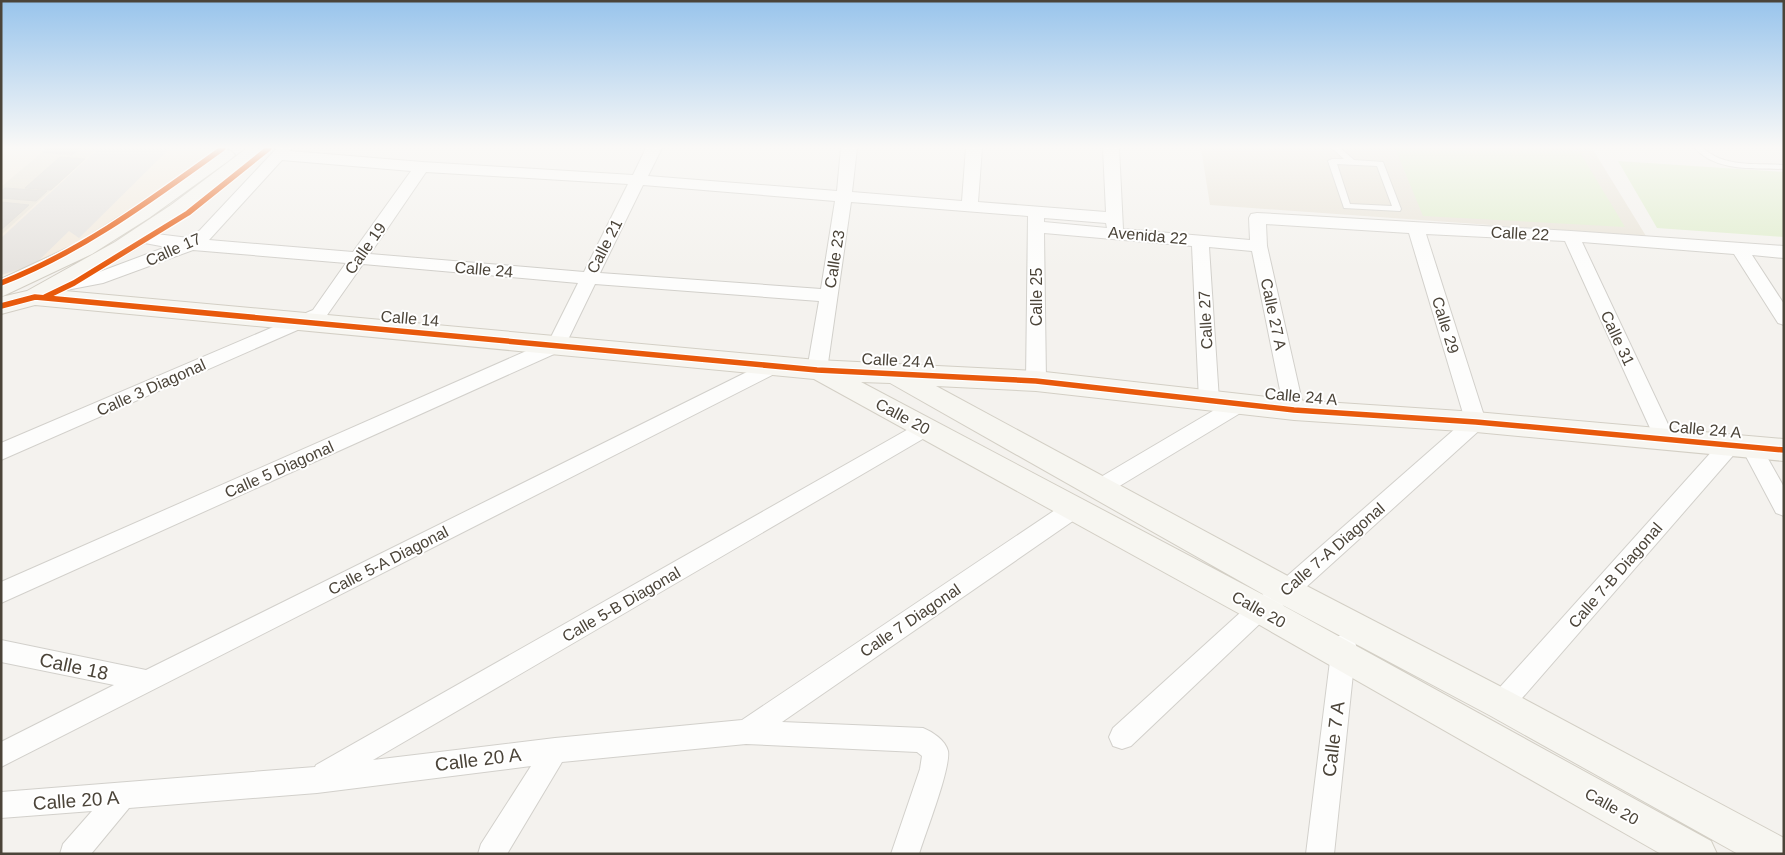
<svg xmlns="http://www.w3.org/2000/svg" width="1785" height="855" viewBox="0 0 1785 855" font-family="Arial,sans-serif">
<rect width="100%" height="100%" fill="#f4f2ee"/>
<!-- commercial -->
<path fill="#f3ebdf" d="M1,148H221L130,213L46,261L1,276Z"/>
<!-- education -->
<path fill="#eae5da" d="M47,148H98L1,235V187Z
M1201,148H1592L1646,236L1210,205Z"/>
<!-- green -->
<path fill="#e1eecf" d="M1395,148H1517L1579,151L1625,227L1423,216Z
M1618,161L1784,172V237L1657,228Z"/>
<!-- parking -->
<path fill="#e6e3df" d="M99,148H170L79,238L69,231L35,264L1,275V238Z"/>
<!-- building -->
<path fill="#dedbd6" stroke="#dcd9d4" d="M48,148H80L72,155L42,152Z
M60,157L85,159L51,190L25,188Z
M5,188L47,191L36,201L1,198V191Z
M1,202L29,205L1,230Z"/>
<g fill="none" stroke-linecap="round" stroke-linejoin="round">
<defs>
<path id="lane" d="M1332,148H1340L1354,160L1383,162L1401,209L1400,211L1344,208L1328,161L1332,159H1344ZM1337,164L1377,166L1392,206L1350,204Z
M1695,148H1703C1724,168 1758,163 1784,165V169C1755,168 1716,172 1695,148Z"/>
<path id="street" d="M277,148H293L290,151L422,162L633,175L646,148H662L648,176L837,191L841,148H857L852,192L962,201L966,148H982L978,202L1106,212L1103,148H1119L1123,229L1250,240L1249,218L1251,214L1257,213L1571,231L1784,246V258L1752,255L1784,304V325L1778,323L1734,254L1582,242L1675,439L1672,445L1665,447L1658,445L1655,439L1565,241L1426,234L1486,422L1483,427L1294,598L1268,616L1131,746L1122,749L1113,746L1109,737L1113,728L1252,602L1278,584L1465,420L1409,233L1266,224L1267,246L1304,410L1301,415L1294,417L1287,415L1284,410L1252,251L1209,247L1219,400L1216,405L1209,407L1202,405L1199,400L1192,246L1044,233L1046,381L1043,386L1036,388L1029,386L1026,381L1028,216L851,202L827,370L824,375L817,377L810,375L807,370L819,301L595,284L563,350L1,603V582L549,341L578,283L363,264L325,318L1,460V443L313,310L346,263L193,250L103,283L56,292L50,290L47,286L50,282L94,274L166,247L134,241L132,237L134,233L140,232L189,238L200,230ZM282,160L411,171L353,252L209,240ZM426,172L628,184L584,272L370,254ZM643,185L835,201L821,289L600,273ZM1044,218L1106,223L1107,228L1044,222Z
M775,358L782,360L784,365L782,370L1,767V742L114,685L1,662V640L146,670Z
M1240,397L1247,399L1250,404L1247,409L1108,493L1101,495L1094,493L1090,487L1094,481L1233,399Z
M926,420L933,423L936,428L933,433L373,760L555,738L742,720L1067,502L1075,499L1083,502L1086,508L1083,514L782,722L923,728C933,732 945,740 948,751C951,768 925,834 919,854H891L920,769L922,756L917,752L746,744L562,762L507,854H478L481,844L531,766L317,793L129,808L91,854H60L63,844L92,811L1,818V792L315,767L316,765L919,423Z
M1730,437L1737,439L1740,445L1737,451L1510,712L1501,716L1492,712L1489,704L1492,696L1723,439Z
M1751,439L1758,441L1784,487V516L1776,513L1741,447L1744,441Z
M1344,634L1352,637L1356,645L1334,854H1306L1332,645L1336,637Z"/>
<path id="secondary" d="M247,148H271L214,194L160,234L65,291L817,360L1036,371L1294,400L1476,412L1784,439V461L1476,432L1294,420L1036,391L936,386L1297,581L1513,693L1784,838V854H1738L1489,715L1275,601L890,383L861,382L1271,599L1711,841L1717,854H1661L1249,619L814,379L35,305L1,314V297L27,291L115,242L171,205Z
M224,149L231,151L235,155L231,159L149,218L92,254L1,297V279L76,244L133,208L217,151Z"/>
</defs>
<!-- lane casing -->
<use href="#lane" stroke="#d2d0cb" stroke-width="2"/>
<!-- street casing -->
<use href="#street" stroke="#d2d0cb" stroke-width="2"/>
<!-- secondary casing -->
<use href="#secondary" stroke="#d3cfc5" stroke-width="2"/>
<!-- lane -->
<use href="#lane" fill="#fdfdfc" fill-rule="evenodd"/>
<!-- street -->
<use href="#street" fill="#fdfdfc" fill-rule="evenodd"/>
<!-- secondary -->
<use href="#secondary" fill="#f7f6f1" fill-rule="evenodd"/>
<defs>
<path id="cycleway" d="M1,283C83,251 152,199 223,148
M45,297L74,283L188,213L269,148
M1,306L35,297L817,370L1036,381L1294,410L1476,422L1784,450"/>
</defs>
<!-- cycleway casing -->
<use href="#cycleway" stroke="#fff" stroke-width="8"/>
<!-- cycleway -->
<use href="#cycleway" stroke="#e8590c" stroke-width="5.5"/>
</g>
<!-- sky -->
<linearGradient id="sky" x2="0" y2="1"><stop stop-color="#98c4ec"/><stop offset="0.55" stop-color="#faf9f7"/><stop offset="1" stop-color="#faf9f7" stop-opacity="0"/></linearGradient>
<rect width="1785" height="268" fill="url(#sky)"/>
<g text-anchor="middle" stroke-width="4" stroke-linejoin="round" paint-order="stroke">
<!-- street labels -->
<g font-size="16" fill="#4b4439" stroke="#fff">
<text transform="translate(1520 233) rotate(3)" y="6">Calle 22</text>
<text transform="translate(1148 235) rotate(5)" y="6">Avenida 22</text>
<text transform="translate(604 246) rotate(-63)" y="6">Calle 21</text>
<text transform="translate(365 248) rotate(-55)" y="6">Calle 19</text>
<text transform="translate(173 249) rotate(-24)" y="6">Calle 17</text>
<text transform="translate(834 259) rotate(-81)" y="6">Calle 23</text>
<text transform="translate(484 269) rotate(5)" y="6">Calle 24</text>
<text transform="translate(1036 297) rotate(-90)" y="6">Calle 25</text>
<text transform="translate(1274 314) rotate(78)" y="6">Calle 27 A</text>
<text transform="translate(410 318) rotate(5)" y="6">Calle 14</text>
<text transform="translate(1205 320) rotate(-93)" y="6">Calle 27</text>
<text transform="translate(1446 325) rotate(73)" y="6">Calle 29</text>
<text transform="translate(1618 338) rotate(65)" y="6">Calle 31</text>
<text transform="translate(898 360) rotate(3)" y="6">Calle 24 A</text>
<text transform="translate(151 387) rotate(-24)" y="6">Calle 3 Diagonal</text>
<text transform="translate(1301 396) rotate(5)" y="6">Calle 24 A</text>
<text transform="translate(903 416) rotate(28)" y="6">Calle 20</text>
<text transform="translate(1705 429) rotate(5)" y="6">Calle 24 A</text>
<text transform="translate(279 469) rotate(-24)" y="6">Calle 5 Diagonal</text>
<text transform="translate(1332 549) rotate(-41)" y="6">Calle 7-A Diagonal</text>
<text transform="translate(388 560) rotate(-27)" y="6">Calle 5-A Diagonal</text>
<text transform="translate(1615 575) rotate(-49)" y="6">Calle 7-B Diagonal</text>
<text transform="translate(621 604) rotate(-30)" y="6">Calle 5-B Diagonal</text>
<text transform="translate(1259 609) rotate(29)" y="6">Calle 20</text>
<text transform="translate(910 620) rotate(-34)" y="6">Calle 7 Diagonal</text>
<text transform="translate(1612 806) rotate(29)" y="6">Calle 20</text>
</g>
<!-- near-street labels -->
<g font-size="19" fill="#4b4439" stroke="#fff">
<text transform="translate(74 666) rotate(12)" y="7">Calle 18</text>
<text transform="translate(1333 739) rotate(-83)" y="7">Calle 7 A</text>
<text transform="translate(478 759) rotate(-7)" y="7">Calle 20 A</text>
<text transform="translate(76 800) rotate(-4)" y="7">Calle 20 A</text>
</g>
</g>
<!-- border -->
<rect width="1785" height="855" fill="none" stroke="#4b4439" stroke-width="5"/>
</svg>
